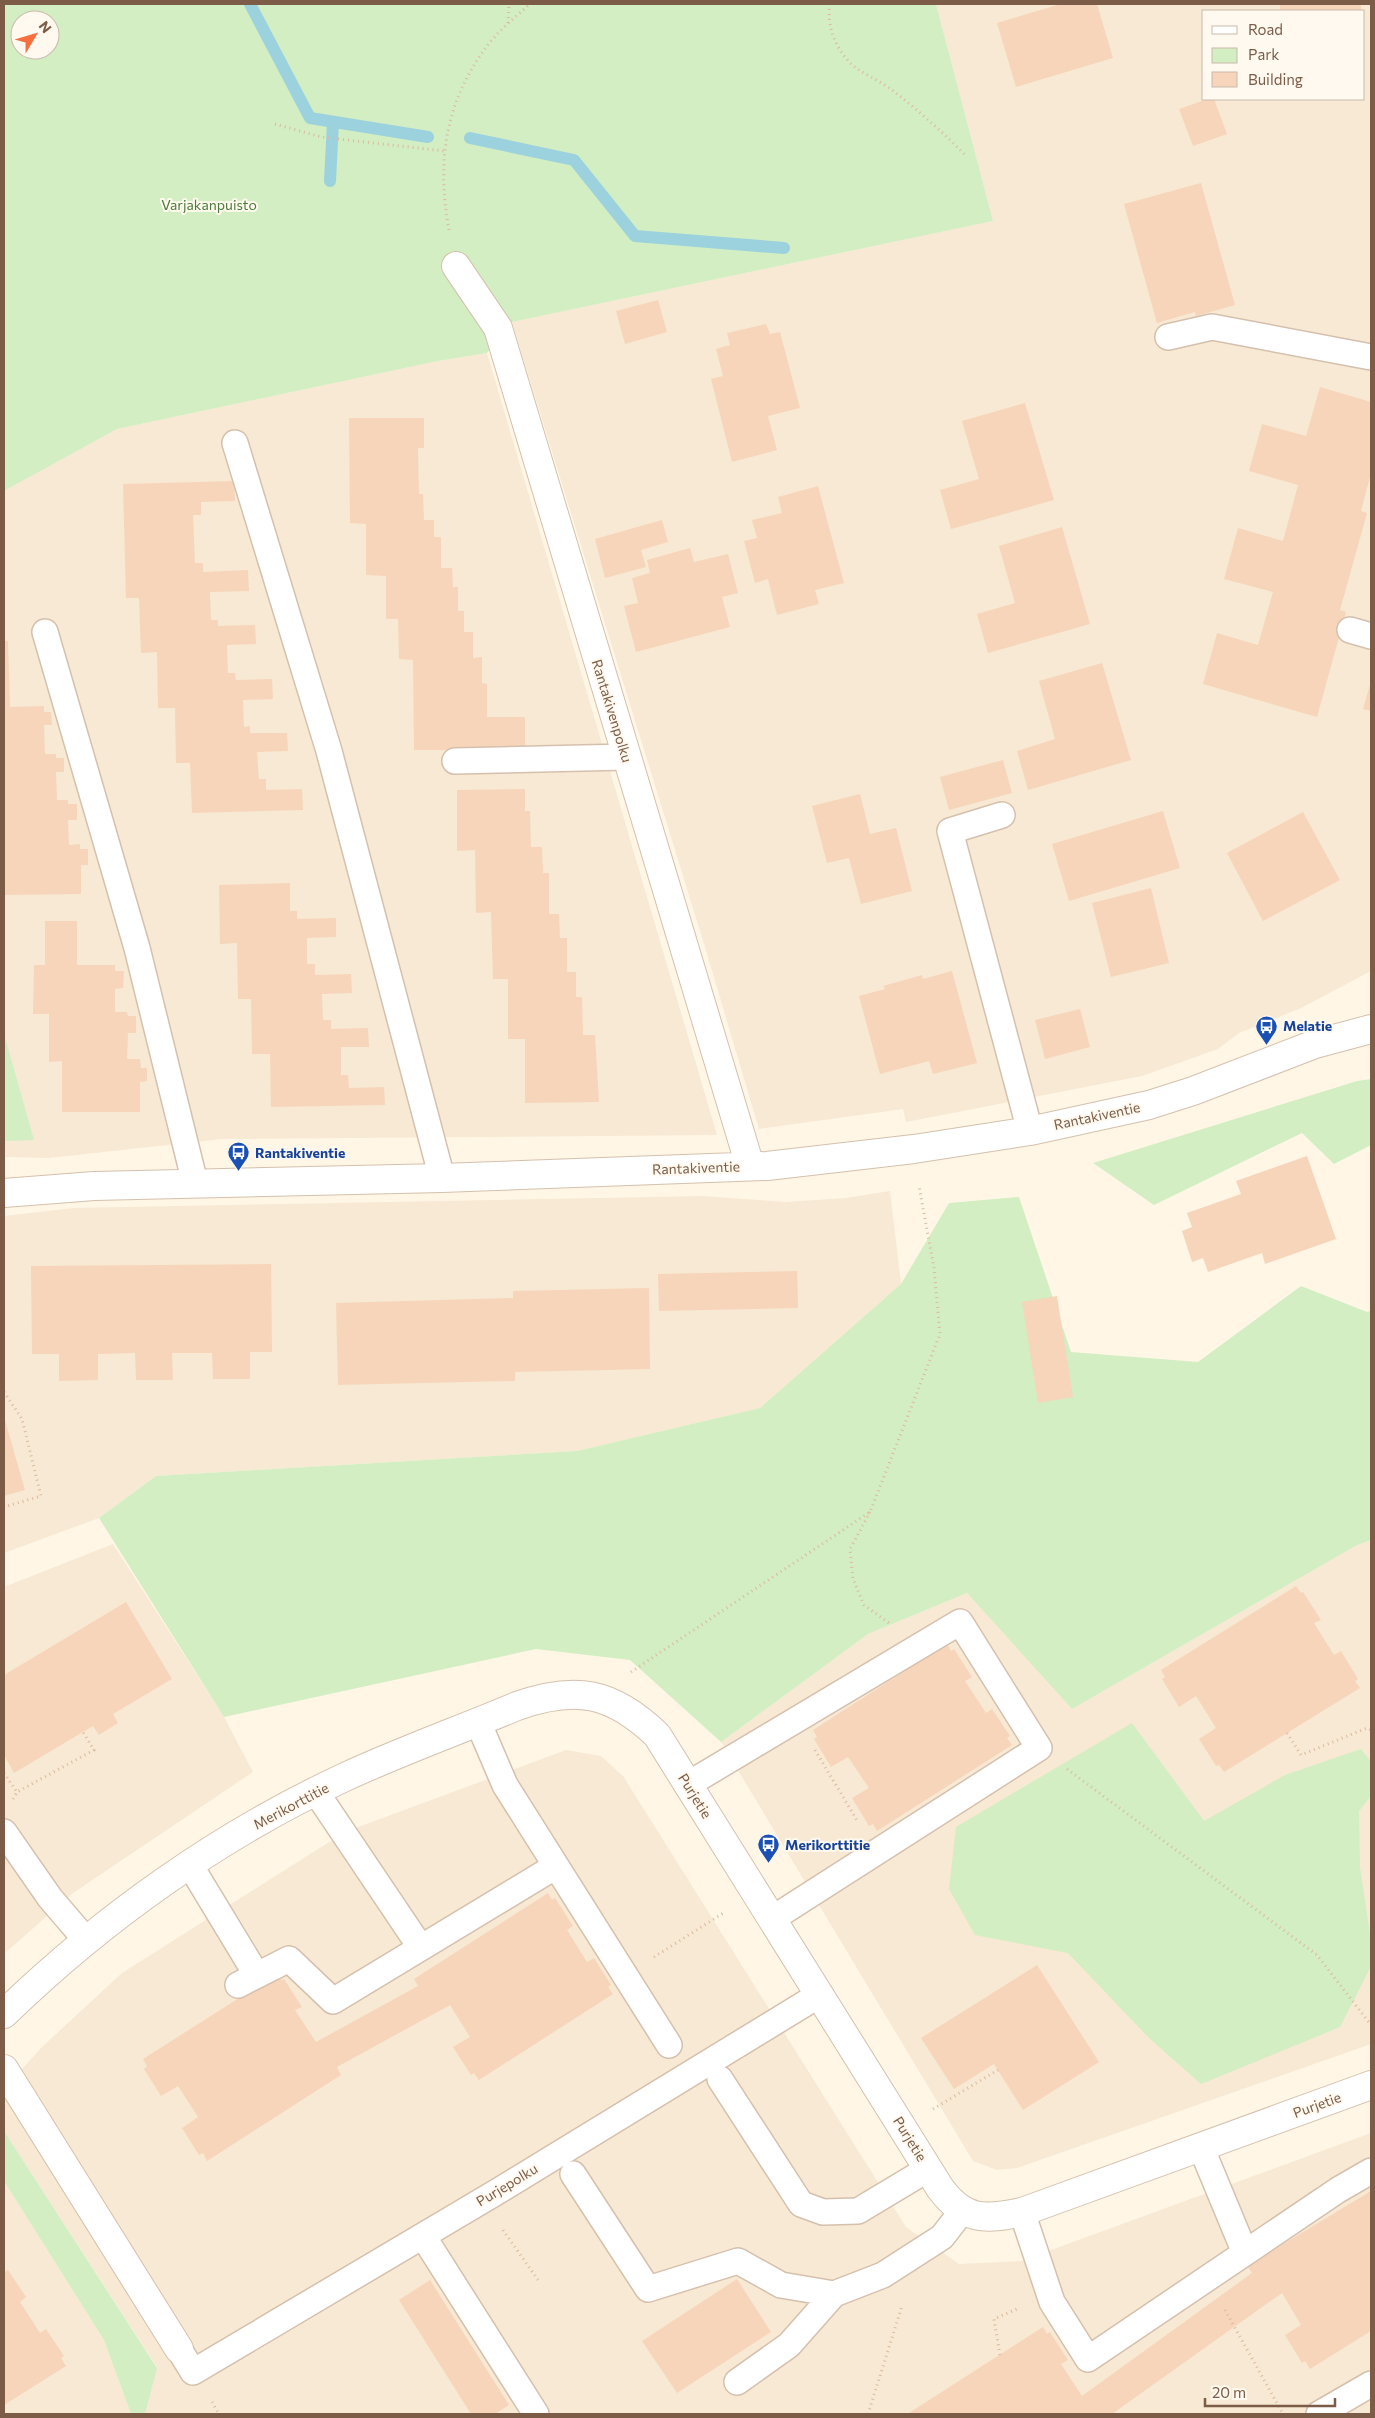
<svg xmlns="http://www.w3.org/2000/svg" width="1375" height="2418" viewBox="0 0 1375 2418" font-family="Commissioner,sans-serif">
<rect width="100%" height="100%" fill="#fff6e6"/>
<!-- residential -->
<path fill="#f7e9d3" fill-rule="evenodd" d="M936,4H1371V971L1301,1008L1239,1033L1218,1049L1142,1076L906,1122L903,1109L759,1129L705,947L512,322L993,221ZM1204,11H1364V99H1204Z
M487,353L717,1135L222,1139L49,1158L4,1157V491L117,429L438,361Z
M890,1191L901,1284L760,1408L577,1451L156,1476L99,1518L4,1553V1216L74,1208L703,1196L786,1202L846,1198Z
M1371,1540V2044L1017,2168L997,2170L973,2161L721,1742L868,1634L967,1593L1072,1709L1357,1545Z
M113,1544L224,1717L253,1772L73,1893L4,1954V1587Z
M566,1750L601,1756L623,1776L906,2227L959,2264L1021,2261L1371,2133V2414H145L157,2367L4,2131V2089L42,2047L122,1973L345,1832Z
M4,2181L104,2340L131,2414H4Z"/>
<!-- green -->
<path fill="#d2eec2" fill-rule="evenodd" d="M4,4H936L993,221L512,322L487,353L438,361L117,429L4,491ZM20,20H50V50H20Z
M4,1034L34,1140L4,1141Z
M1371,1079V1145L1334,1164L1302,1133L1154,1205L1093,1163L1357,1081Z
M1019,1197L1071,1352L1198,1362L1301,1286L1367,1312L1371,1311V1540L1357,1545L1072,1709L967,1593L868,1634L721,1742L630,1660L536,1649L224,1717L99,1518L156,1476L577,1451L760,1408L901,1284L949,1203Z
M1132,1723L1204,1821L1285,1775L1361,1749L1371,1762V1796L1359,1811L1360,1868L1371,1941V1966L1340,2027L1201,2084L1149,2038L1068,1953L975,1935L949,1889L956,1827Z
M4,2131L157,2368L145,2414H131L104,2340L4,2181Z"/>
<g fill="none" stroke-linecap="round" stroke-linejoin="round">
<!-- stream -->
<path stroke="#9cd1de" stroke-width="12" d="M250,4L310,118L428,137
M470,138L574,160L635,236L784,248
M330,181L333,122"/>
</g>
<!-- building -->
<path fill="#f7d5ba" d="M1061,4H1097L1113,58L1016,87L997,23Z
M1280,4H1361V11H1280Z
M1208,99H1214L1227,134L1193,146L1179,109Z
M1201,183L1235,305L1196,316L1195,312L1157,323L1124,204Z
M658,300L667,332L625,344L616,311Z
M766,324L770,334L780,332L800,408L768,416L777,450L732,462L711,379L723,376L716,349L730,345L727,333Z
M1320,387L1371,402V473L1361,511L1367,513L1340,610L1346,612L1317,717L1203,684L1217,633L1258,645L1273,592L1224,579L1238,528L1283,541L1298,485L1249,471L1262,424L1306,436Z
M1025,403L1054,500L951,529L940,490L979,479L962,421Z
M349,418H424V448H418L419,494H423L424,520H434V537H441V568H452L453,587H458V611H464V632H473V658L482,657V683L487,684V717H525V750H414L413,660L399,659L398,619H386V576L366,575V524L350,523Z
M234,481L235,501L201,502V515H193L195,563H203V572L248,570L249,591L210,592L211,620H218V626L255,625L256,644L227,645L228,673H235L236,680L272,679L273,699L243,700L244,727L250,726V733H287L288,751L257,752L259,779H266V790L302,789L303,810L192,813L190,763H176L175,708H158L157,652L141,653L139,598H126L123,484Z
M818,486L844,583L815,590L819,604L777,615L768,579L755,583L744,541L757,538L752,520L782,513L778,497Z
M662,520L668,542L641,550L646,567L605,578L595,539Z
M1062,527L1090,624L988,653L977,614L1015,603L999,546Z
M690,548L694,562L728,554L738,593L722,597L730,627L636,652L624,606L638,603L632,578L650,573L647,560Z
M4,641H8L10,707L44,706V712H51L52,725H44L45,754H56V758H64V772H56L57,800H68V804H77V820H68L69,845L80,844V849H88V865H81V894L5,895Z
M1102,663L1131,760L1028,790L1017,751L1055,739L1039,681Z
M1371,681V711L1363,709Z
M1003,760L1012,793L949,810L940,777Z
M525,789V811H530L531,847H542L543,873H549V914H559L560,938H567V972H576V997H582L583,1035H595L599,1102L525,1103V1039H508V979H493L491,912L476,913L475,850L457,851V790Z
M860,794L870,834L896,828L912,891L861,904L849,858L827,863L812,806Z
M1163,811L1180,868L1069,901L1052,844Z
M1303,812L1340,880L1263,921L1227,853Z
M290,883V911H297V919L336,918V937L307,938V964H315V975L351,974L352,993L322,994L323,1020H331V1029L368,1028L369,1047H341V1075H348L349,1088L384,1087L385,1105L271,1107L270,1054H252L251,999H238L237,943L220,944L219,885Z
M1151,888L1169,963L1111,977L1092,903Z
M45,921H77V965H115V971H124L123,988L115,989V1012H127L128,1016H136V1033H128L127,1059H140L141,1068H147V1081L140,1082V1112H62V1061L49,1062V1014H33L34,965H45Z
M952,971L977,1063L933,1074L929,1061L880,1074L859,996L885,989L883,986L922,975L923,979Z
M1080,1009L1090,1047L1045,1059L1035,1020Z
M1307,1156L1336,1239L1265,1264L1262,1253L1208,1272L1203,1258L1192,1262L1182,1231L1192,1227L1187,1213L1241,1194L1236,1181Z
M271,1264L272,1352H250V1379H213L212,1353H172L173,1380H136L135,1353L98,1354V1380L59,1381V1354H32L31,1266Z
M797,1271L798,1308L659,1311L658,1274Z
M649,1288L650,1369L515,1372V1381L338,1385L336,1303L513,1298V1291Z
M1057,1296L1073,1397L1038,1403L1022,1302Z
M4,1417L25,1490L4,1496Z
M1296,1586L1301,1593L1303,1592L1321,1620L1314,1623L1334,1655L1341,1651L1358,1679L1355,1681L1360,1688L1224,1772L1219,1765L1216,1766L1199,1739L1216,1728L1196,1696L1179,1707L1162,1679L1165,1677L1161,1670Z
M126,1602L172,1679L113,1714L118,1723L99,1735L93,1726L14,1773L4,1755V1675Z
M947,1644L951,1651L954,1649L972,1677L965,1681L986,1713L992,1709L1010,1736L1007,1738L1012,1745L877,1831L873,1824L869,1826L852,1798L869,1788L848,1757L831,1767L814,1739L817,1737L813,1730Z
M548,1893L552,1900L555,1898L573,1926L567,1930L587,1962L594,1958L611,1985L608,1987L613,1994L479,2080L474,2073L471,2075L453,2047L470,2037L450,2005L337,2067L341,2075L207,2161L203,2153L199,2155L182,2128L198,2117L178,2086L161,2096L144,2069L147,2066L143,2059L277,1974L281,1980L284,1979L302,2007L295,2010L316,2042L418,1986L414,1979Z
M1037,1965L1099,2062L1023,2110L994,2064L954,2089L921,2038Z
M1371,2191V2331L1310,2369L1305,2361L1302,2363L1285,2335L1301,2325L1282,2293L1112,2414L909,2413L1043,2327L1047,2334L1050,2332L1068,2360L1061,2364L1082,2396L1252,2273L1247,2266Z
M4,2269L5,2272L8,2270L26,2297L20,2302L40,2333L46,2329L64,2356L61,2358L66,2366L4,2405Z
M737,2279L771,2332L677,2393L642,2341Z
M430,2280L509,2405L495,2414H471L399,2300Z"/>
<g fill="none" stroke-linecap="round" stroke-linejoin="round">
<defs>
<path id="lane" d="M1168,337L1212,327L1371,357
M235,443L329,751L442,1178
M1350,630L1371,636
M45,632L137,948L195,1183
M455,761L626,757
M1002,815L950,831L1030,1131
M478,1722L505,1785L669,2045
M687,1785L960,1622L1039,1748L772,1919
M316,1792L421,1948
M4,1832L50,1898L86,1940
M190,1865L256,1974
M238,1985L289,1959L333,2001L556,1866
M720,2079L801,2204L823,2212L858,2211L928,2169
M1201,2147L1245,2253
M573,2174L648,2289L738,2261L781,2285L834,2294L883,2275L942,2237L963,2210
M1022,2212L1052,2302L1088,2359L1338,2190L1371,2171
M423,2236L536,2414
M179,2349L193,2372L495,2193L819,1995
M737,2382L789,2345L834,2294
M1319,2414L1371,2384"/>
<path id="street" d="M456,266L498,328L750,1166
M4,1193L94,1186L442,1178L767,1166L914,1149L1030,1131L1149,1105L1193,1091L1315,1044L1371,1029
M4,2014C103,1918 220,1835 345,1777C401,1751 460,1730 517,1706C576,1685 612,1692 657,1735L940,2188C964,2221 985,2220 1022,2212L1371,2085
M4,2069L179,2349"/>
</defs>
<!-- lane casing -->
<use href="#lane" stroke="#d5c0ad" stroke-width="28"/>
<!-- street casing -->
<use href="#street" stroke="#d5c0ad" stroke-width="30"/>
<!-- path -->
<path stroke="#ddb99d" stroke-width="3" stroke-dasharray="1 4" stroke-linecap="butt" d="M830,4C826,27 837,53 856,68C869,77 884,83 896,93C921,113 945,134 967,157
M508,23L509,4
M275,124L321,137L444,151
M449,230C437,164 444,106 484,50C496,33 514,18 530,4
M4,1392L22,1419L41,1496L4,1507
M870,1512L850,1549L853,1579L864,1605L889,1623
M631,1672L870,1512L940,1334L934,1268L919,1186
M1287,1733L1301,1755L1367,1728L1371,1730
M815,1750L858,1822
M1067,1769L1317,1955L1371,2025
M4,1773L17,1792
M13,1799L17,1792L94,1750L83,1732
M654,1957L725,1912
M933,2109L998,2070
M503,2230L538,2280
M1225,2310L1283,2414
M1000,2355L994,2319L1017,2309
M212,2402L219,2414
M868,2414L902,2306"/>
<!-- lane -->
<use href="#lane" stroke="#fff" stroke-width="25"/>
<!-- street -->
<use href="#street" stroke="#fff" stroke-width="28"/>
</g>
<!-- icons -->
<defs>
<symbol id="bus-pin" viewBox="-11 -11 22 30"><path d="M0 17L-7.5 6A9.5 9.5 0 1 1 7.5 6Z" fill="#1a4fb4" stroke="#fff9ef"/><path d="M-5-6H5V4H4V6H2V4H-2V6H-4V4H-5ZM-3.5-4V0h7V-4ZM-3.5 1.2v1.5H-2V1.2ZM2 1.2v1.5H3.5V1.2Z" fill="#fff"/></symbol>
</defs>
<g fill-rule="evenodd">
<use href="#bus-pin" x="1254" y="1014" width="25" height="34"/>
<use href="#bus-pin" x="226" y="1140" width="25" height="34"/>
<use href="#bus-pin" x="756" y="1832" width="25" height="34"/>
</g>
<g text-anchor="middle" stroke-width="4" stroke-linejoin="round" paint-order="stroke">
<!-- park labels -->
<g font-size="14" fill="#4b7c3b" stroke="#fff9ef">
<text x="209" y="210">Varjakanpuisto</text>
</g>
<!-- street labels -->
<g font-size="14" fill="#7c5c47" stroke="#fff9ef">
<text transform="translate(612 711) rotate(73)" y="5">Rantakivenpolku</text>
<text transform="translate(1097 1116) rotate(-12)" y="5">Rantakiventie</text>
<text transform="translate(696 1168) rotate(-2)" y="5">Rantakiventie</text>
<text transform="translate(695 1796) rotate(58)" y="5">Purjetie</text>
<text transform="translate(291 1806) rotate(-28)" y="5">Merikorttitie</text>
<text transform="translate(1317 2105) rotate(-20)" y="5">Purjetie</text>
<text transform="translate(910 2139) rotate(58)" y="5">Purjetie</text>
<text transform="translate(507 2185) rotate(-31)" y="5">Purjepolku</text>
</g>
<!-- transit labels -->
<g font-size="14" font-weight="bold" fill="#164399" stroke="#fff9ef" text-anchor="start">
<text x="1283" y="1031">Melatie</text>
<text x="255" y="1158">Rantakiventie</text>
<text x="785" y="1850">Merikorttitie</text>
</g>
</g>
<!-- border -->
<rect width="1375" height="2418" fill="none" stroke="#7c5c47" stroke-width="10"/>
<!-- legend -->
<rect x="1202" y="10" width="162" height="90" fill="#fff9ef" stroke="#cbbaac"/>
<rect x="1212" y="26" width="25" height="8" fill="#ffffff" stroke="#cbbaac"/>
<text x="1248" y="35" font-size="15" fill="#7c5c47">Road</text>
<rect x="1212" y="48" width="25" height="15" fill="#d2eec2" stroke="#cbbaac"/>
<text x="1248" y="60" font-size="15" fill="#7c5c47">Park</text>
<rect x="1212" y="72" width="25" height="15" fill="#f7d5ba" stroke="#cbbaac"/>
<text x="1248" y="85" font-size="15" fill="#7c5c47">Building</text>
<!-- north arrow -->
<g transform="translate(35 35) rotate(52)"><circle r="24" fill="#fff9ef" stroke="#cbbaac"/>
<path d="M0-4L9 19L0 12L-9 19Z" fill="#f66f3e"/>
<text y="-8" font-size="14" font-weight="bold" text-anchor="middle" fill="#7c5c47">N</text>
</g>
<!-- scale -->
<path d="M1205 2398v8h130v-8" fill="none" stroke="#7c5c47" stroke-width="2.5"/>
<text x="1212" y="2398" font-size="15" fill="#7c5c47" stroke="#fff9ef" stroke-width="4" paint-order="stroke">20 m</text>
</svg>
